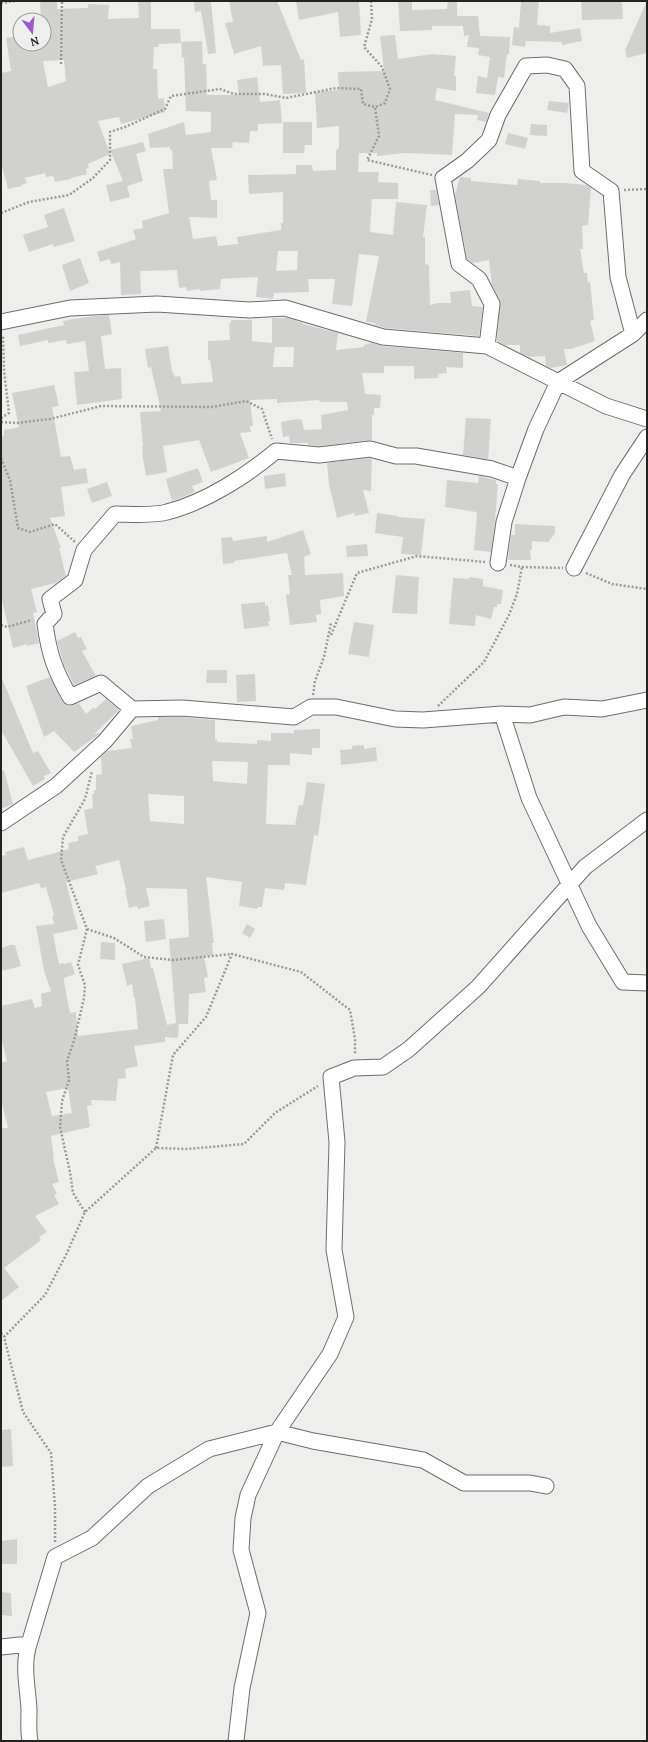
<svg xmlns="http://www.w3.org/2000/svg" width="648" height="1742" viewBox="0 0 648 1742" font-family="Lora,serif">
<rect width="100%" height="100%" fill="#eeefec"/>
<!-- building -->
<path fill="#d1d2cf" fill-rule="evenodd" d="M40,1H57V9L88,8V4L109,5L108,19L139,18L138,1H151V29H180L181,43L159,44L158,47H154L153,69H157L158,99L164,98L165,112L121,124L119,117L98,121L110,154L88,164L89,168L86,169L87,174L71,178V179L55,182L53,176L46,177L45,173L25,178L27,183L21,185L22,186L8,189L1,163V73L11,71L6,38L20,36V44H44V20H41ZM64,60L66,81L48,87L43,61Z
M194,1H211L216,53L208,54L201,11L195,12Z
M229,1H277L301,60L304,59L306,93L283,94L281,65L263,66L261,46L234,54L225,23L233,22Z
M296,1H359L361,35L340,37L338,12L299,20Z
M398,1H412V10L447,9L448,1H457V16H478L480,36L510,37L509,54H507L504,78L498,77L495,95L476,93L478,76L487,78L490,57L478,55L479,48L467,47L469,35L464,36L463,26H432V30L400,31Z
M521,1H539L537,25L550,26V33L580,28L582,41L562,45V42L526,41L525,47L512,45L514,27L519,28Z
M581,1H622L623,19L582,20Z
M647,1V53L627,58L625,50Z
M395,35L398,59L433,54L456,56L454,76H456V91L437,88L435,100L489,113L486,122L477,120L478,115L455,114L452,155L405,153L377,156V153H359L358,172H379L378,182L398,183V199H372L370,232L393,235L396,202L427,205L423,237H425V264L429,265L430,305L438,303H451L450,292L470,290L472,306L483,307L479,336L385,328L375,325L376,323L366,322L379,256L359,254L352,306L332,304L335,279H308L309,292L274,293L273,299L256,297L258,277L221,279L220,289L200,291V289L187,291L186,287L179,288L177,270L140,271L141,294L121,295L120,262L111,264L110,259L100,262L97,252L136,239L133,230L143,228L142,221L169,213L163,169H173L172,150H170V147L150,148L148,134L184,122L186,135L211,132V112L186,111L184,57L182,58L181,42L202,41L203,64H206L207,95H239L237,80L257,77L260,102L280,100L282,123L258,124V131H250L249,143L233,142L232,148H211L217,180L209,181L211,200H217V218L189,217L193,239L216,236L218,246L238,244L237,237L281,230V223H283V192L249,194L248,175L296,174V165H312L313,171L336,170V151L337,149H339V126L317,128L315,92L339,90L338,72L384,71L380,36ZM278,251H298L297,270L276,271Z
M549,101L569,103L567,113L547,110Z
M283,122H312V145H305L304,153H283Z
M531,124L547,125V136L530,135Z
M508,133L528,138L525,149L505,144Z
M143,142L146,151L136,154L143,181L127,186L130,197L110,202L106,185L123,181L110,150Z
M460,177L471,178V181L517,185L518,179L540,181V183H565L586,185L591,188L588,225L582,226L583,249H580L584,273H587L588,283L590,282L594,320L590,321L595,341L571,349H564L567,365L551,368L546,366L545,356L529,357L520,353V345H505L497,341L500,300L492,285L489,260L473,263L467,259L455,195Z
M430,190H436L439,205L431,206Z
M64,208L75,241L54,247L53,244L29,252L23,235L48,227L44,215Z
M80,258L89,283L70,291L62,265Z
M109,315L112,334L101,336L105,369L121,368L122,399L77,405L74,372L89,371L85,341L67,344L66,340L48,343V340L20,346L18,335L64,325L63,321L86,317Z
M272,318H287L303,323V324L338,333L336,350L364,347V345L372,343L382,346L463,353V368L446,367L447,373L438,374V378H437L414,379V366H384V373H362L365,394L381,395L380,408H374V415H372V440L319,446L308,445V443H290L289,436L283,437L281,422L297,419L302,420L304,430L322,429L321,415L348,410L347,402H320L319,400L277,403V399L250,400L253,426H250L251,432L240,433L249,458L211,472L199,440L163,446L167,472L146,476L142,453H143L142,446H143L140,412L161,411L151,367L148,368L145,349L168,346L172,371L175,377L180,376L182,384L213,382L210,360H208V341L230,340L229,323H231V320H252V341L272,343ZM275,347H294L293,367H273Z
M54,385L59,406L52,407L61,457L70,456L74,470L86,468L88,483L61,487L65,516L50,518L61,548H59L66,576L56,583L31,589L37,612L33,613L39,643L27,646V644L13,648L1,596V437L4,436V430L19,427L12,393Z
M466,418L491,419L488,459L463,455Z
M369,458L372,459L371,491L363,490L369,513L355,516L354,513L337,518L329,484L327,463Z
M198,468L203,482L192,486L195,492L172,501L166,479Z
M285,473L286,486L265,489L264,476Z
M479,476L496,480V484H498L495,520L491,552L474,550L477,514L476,512L445,507L447,480L478,483Z
M107,482L112,496L92,503L87,489Z
M377,513L398,516V517L425,519L421,555L401,554L403,537L375,533Z
M515,524L555,526V534L548,542L532,541V550H530L531,560H510L508,559L511,535H515Z
M303,530L311,554L304,557L305,575L343,573L344,596L320,600L321,614L316,615L317,622L290,625L286,595L290,594L288,575H292L287,553L234,561V563L223,564L221,538L232,537L233,541L267,536V542Z
M367,544L368,556L347,557L346,546Z
M396,575L419,577L417,614L392,613Z
M469,577L483,579V586L503,590L501,604H497V607H494L491,619L476,615L475,626L449,624L453,578L469,579Z
M265,602V606L268,605L270,621H268L269,626L244,629L241,604Z
M354,622L374,625L369,657L348,654Z
M75,632L78,638L81,637L87,649L82,651L96,676L74,685L64,665L57,641Z
M207,670H227V683H206Z
M255,674L256,701L237,702L236,675Z
M1,676L33,753L38,751L51,773L44,776L45,779L33,786L1,730Z
M50,677L62,701L66,705L70,706L79,703L86,714L94,707L95,709L106,699L119,710L94,734L100,733L98,735L74,752L54,731L44,737L26,686Z
M158,717H182L215,720V740L217,739V742L257,744V740L271,741V733H294V730L320,729V748H312V755L290,753V765H268L266,824L295,825L299,805H303L307,782L325,784L318,836L314,835L306,885L285,883L284,890L265,888L262,907H258L257,909L239,906L242,882L206,877L214,943H212L213,955L204,956L208,977L204,978L206,992L189,994L188,1024H179L178,1038L165,1037V1042L134,1046L138,1066L125,1069L126,1078L118,1079L116,1101L91,1100L92,1105L87,1106L90,1127L51,1136L54,1159H53L59,1182L52,1184L57,1194L54,1195L59,1204L35,1216L47,1232L39,1237L41,1240L4,1268L19,1287L1,1301V1128H8L1,1099V1063L7,1061L1,1037V1006L32,999L35,1008L42,1006L41,994L51,991L44,971L36,926L54,924L52,916L54,915L46,887L41,888L39,883L1,893V856L6,855L5,852L24,847L28,860L51,854L69,849L68,843L78,841V836L88,834L84,810L93,808L92,794H94V790H96V775L102,774L101,757L107,751L132,748L130,739H133L131,726L158,720ZM212,761L247,762L248,763L247,784L213,781ZM148,794L184,796V824L150,821ZM119,860L126,890H125L129,908L137,906L138,909L150,906L146,888L187,889L189,937L169,939L176,1023L167,1025L153,968H151L149,958L122,964L127,986L132,984L134,998H135L138,1029L78,1036L76,1012L70,1013L64,981V978L75,974L71,962L64,964L63,963L59,964L53,934L78,929L66,882L98,874L95,866ZM68,1088L72,1113L52,1116L46,1092Z
M364,745V749L376,747L377,761L341,765L340,750L352,749V746Z
M4,770L13,804L1,809V771Z
M164,919L166,939L146,942L144,921Z
M247,924L255,929L250,938L242,933Z
M101,942L115,943V960L100,959Z
M10,945H15L21,966L3,971L1,966V948Z
M11,1429L13,1466L1,1467V1430Z
M17,1539V1564H1V1541Z
M1,1592L11,1593L12,1616L1,1615Z"/>
<g fill="none" stroke-linecap="round" stroke-linejoin="round">
<defs>
<path id="street" d="M1,322L70,308L157,304L249,310L285,308L383,337L487,346L606,406L647,419
M487,346L492,304L479,279L459,264L443,178L467,161L489,140L498,115L526,66L547,65L565,69L577,86L582,171L611,191L618,277L633,334
M498,563L504,522L518,478L536,429L558,382L633,334L647,320
M574,568L622,475L647,437
M132,709L182,708L294,717L311,707H336L395,719L423,720L502,714L529,798L589,926L623,982L647,983
M502,714L530,715L564,707L602,709L647,700
M1,823L56,786L105,741L132,709L101,683L70,697C55,671 49,654 45,624L54,614L50,599L75,580L84,550L115,514C129,514 154,516 167,512C206,502 246,476 276,451L319,455L370,449L396,456H416L492,469L518,478
M29,1644C22,1667 28,1687 29,1710C29,1721 28,1730 30,1741
M1,1647L29,1644L55,1557L92,1538L148,1486L209,1449L277,1432L330,1354L346,1317L334,1250L337,1142L331,1077L354,1068L383,1067L409,1049L478,987L585,867L647,820
M236,1741L242,1688L258,1613L241,1550L243,1518L248,1495L277,1432L313,1441L423,1460L464,1483H530L546,1486"/>
</defs>
<!-- street casing -->
<use href="#street" stroke="#6d6e6b" stroke-width="17"/>
<!-- path -->
<path stroke="#9a9a98" stroke-width="2.5" stroke-dasharray="2 2" stroke-linecap="butt" d="M371,1L372,19L364,47L382,67L390,89L385,103L375,107L379,136L367,160L432,175
M1,3L15,1
M61,64L62,1
M624,190L647,189
M1,213L29,202L69,195L93,178L110,160V132L125,127L165,109L171,96L220,89L234,94H265L286,98L336,88L361,89L363,104L375,107
M1,418L9,413L4,370L3,335
M1,422L16,423L50,419L101,406L212,407L246,401L262,409L272,439
M1,458L10,480L18,528L30,532L55,524L75,542
M510,565L522,567L563,568
M586,573L612,584L647,589
M1,625L7,627L32,620
M331,635L357,573L417,556L485,562
M313,695L315,681L324,657L331,623
M438,706L484,662L509,615L517,594L522,567
M87,929L114,938L144,957L173,960L232,954
M156,1148L173,1055L206,1017L232,954L301,972L350,1010L355,1039V1054
M85,1212L73,1193L70,1172L60,1127L62,1101L69,1080L67,1061L74,1041L84,998L85,985L78,965L87,929L61,860L63,837L85,799L92,771
M1,1333L4,1337
M55,1542V1507L51,1453L23,1412L4,1337L45,1295L67,1253L85,1212L156,1148L187,1149L244,1144L275,1113L318,1086"/>
<!-- street -->
<use href="#street" stroke="#fff" stroke-width="15"/>
</g>
<!-- border -->
<rect width="648" height="1742" fill="none" stroke="#222221" stroke-width="4"/>
<!-- north arrow -->
<g transform="translate(32 32) rotate(164)"><circle r="19" fill="#eeefec" stroke="#9c9d9b"/>
<path d="M0-3L7 15L0 10L-7 15Z" fill="#9e59cd"/>
<text y="-6" font-size="11" font-weight="bold" text-anchor="middle" fill="#222221">N</text>
</g>
</svg>
